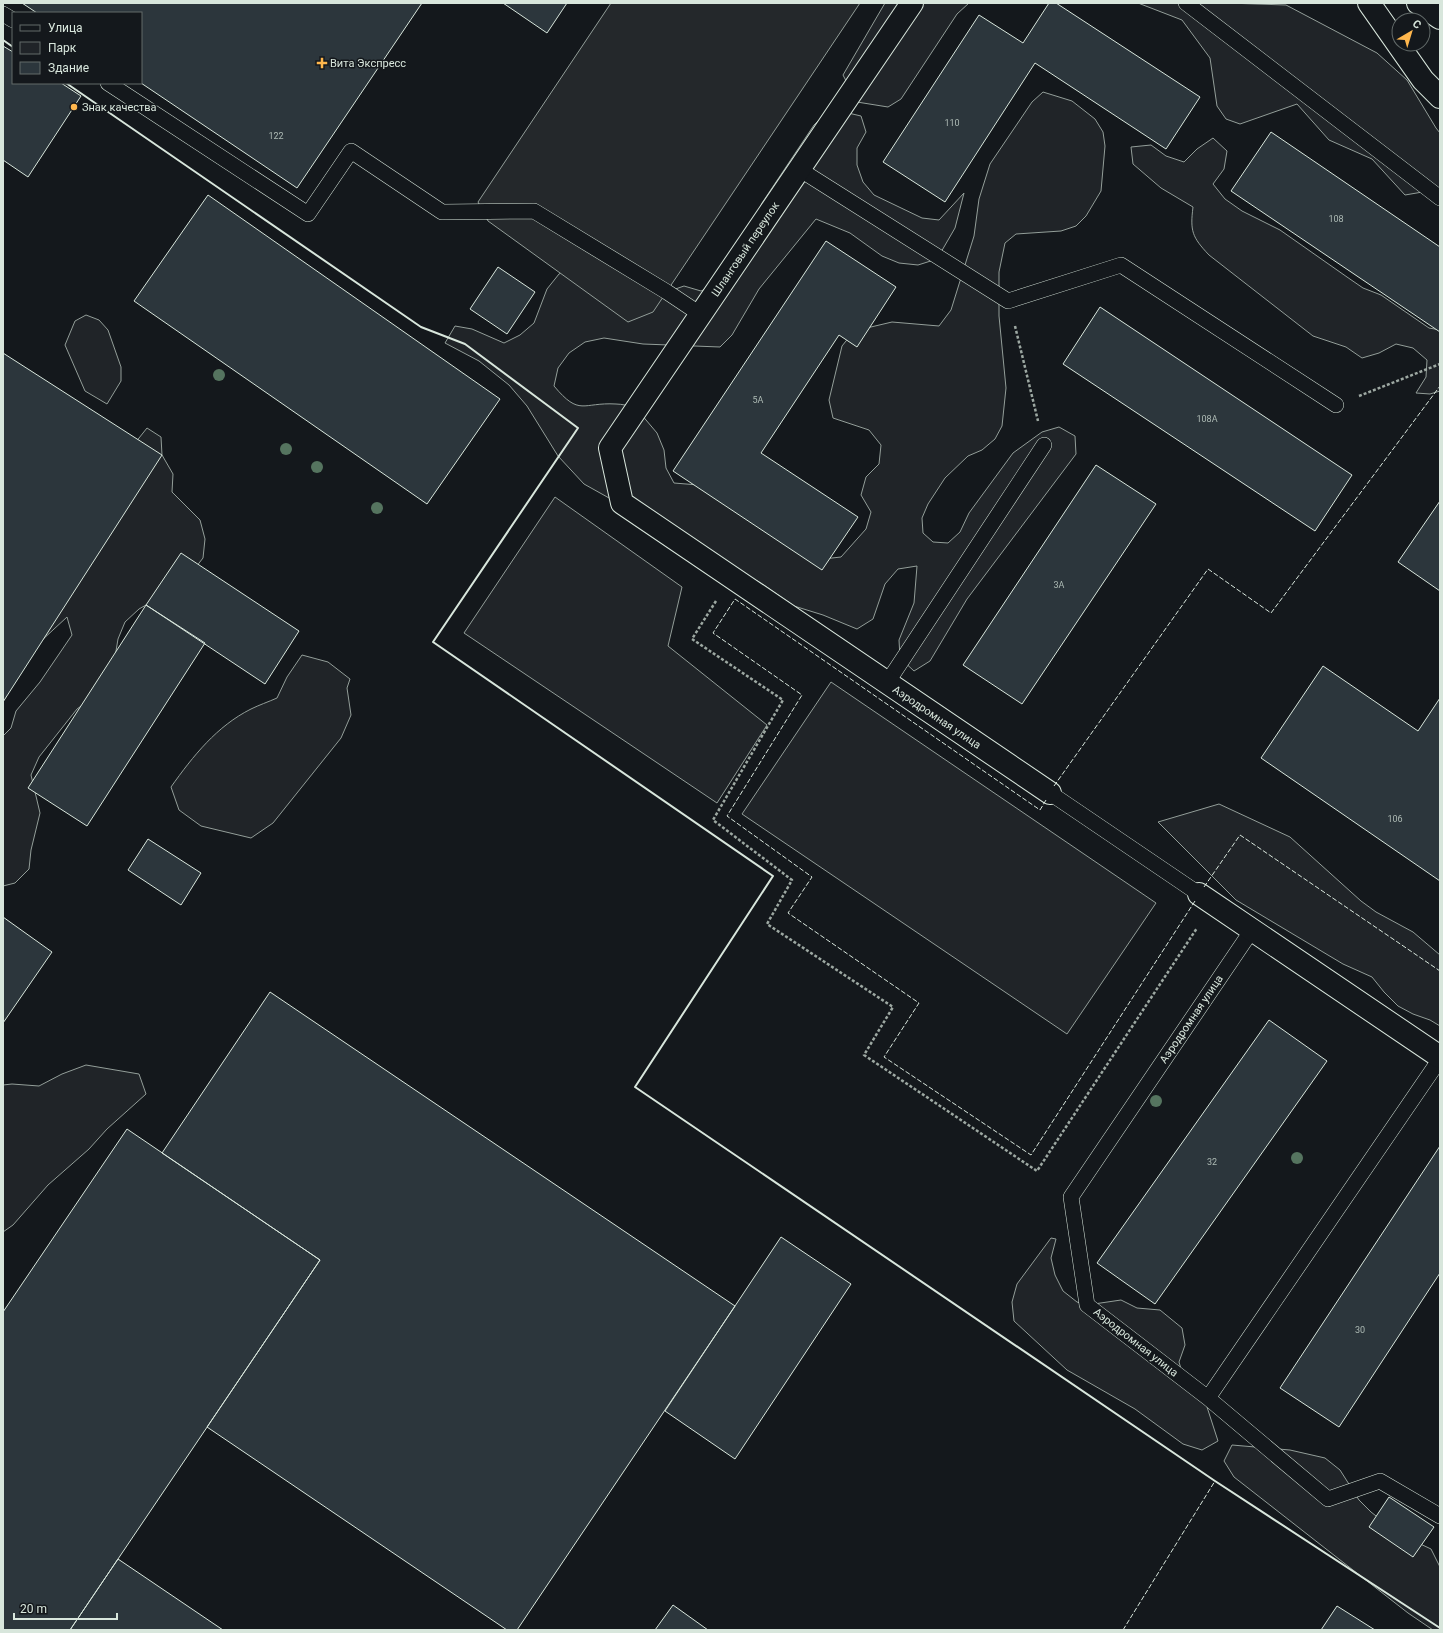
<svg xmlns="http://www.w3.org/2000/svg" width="1443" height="1633" viewBox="0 0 1443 1633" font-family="Roboto,sans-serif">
<rect width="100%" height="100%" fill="#14181c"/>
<!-- green -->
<path fill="#202428" stroke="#939e99" d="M885,3H969L957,14L901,99L888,107L857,102L843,75Z
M1138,3H1227L1286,5L1377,53L1407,80L1436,128L1440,133V189L1405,195L1372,159L1329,140L1297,104L1240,124L1226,119L1217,106L1210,58L1182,20Z
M1043,92L1072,101L1095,119L1103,132L1105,146L1101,191L1086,216L1076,226L1061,231L1016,234L1005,243L999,272V316L1006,388L1002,426L995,439L982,450L968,456L945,478L928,504L922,518L923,533L933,542L948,543L960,532L969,513L1013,453L1042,432L1059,427L1075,436L1076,454L967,599L930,661L914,671L900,658L899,640L914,603L917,566L898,569L885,584L873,619L857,629L823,615L794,606L761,583L584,484L558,456L527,406L509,385L479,361L445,343L455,326L472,329L504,343L520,335L534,323L547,289L559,274L576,265L667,292L684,286L701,291L718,284L740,254L762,203L814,125L827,112H844L861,116L866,132L857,148V165L863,182L874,195L922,218L939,220L964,193L955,228L937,259L918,265L899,263L882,256L850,233L816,219L759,289L732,335L720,347L643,344L604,338L585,342L569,353L558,368L554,386C580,417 582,402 616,404C622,404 629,406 635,407L657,433L664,450L666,468L674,483L747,489L823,559L841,557L866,529L871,512L861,495L866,477L879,464L881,445L869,430L833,418L829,400L842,346L854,331L892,322L939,326L951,310L974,236L979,199L990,164L1032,102Z
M1213,138L1227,151L1224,169L1213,184L1225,199L1242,211L1280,230L1347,277L1363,288L1381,295L1429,328L1440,330V391L1430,394L1416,393L1426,377L1427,360L1413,348L1396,344L1379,353L1362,358L1346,347L1313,336L1209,255C1192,237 1190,231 1193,207L1161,188L1133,164L1131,147L1151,145L1166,156L1184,162L1197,149Z
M86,315L99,320L108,330L121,367V381L107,404L85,391L65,345L75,321Z
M147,428L161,437L162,455L173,474L172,492L200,520L205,539L203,558L192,572L146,605L139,609L125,622L118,639L115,657L92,698L77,709L39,757L31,775L40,813L31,850L29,869L15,883L3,886V736L11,728L16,711L40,682L72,635L67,617L40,642L123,458Z
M555,497L682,587L668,646L767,725L717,803L464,633Z
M302,655L328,662L350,679L347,688L351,715L341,738L273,823L251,838L201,826L179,810L171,787C193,756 217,726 251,709C259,705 268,702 277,698L287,677Z
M831,682L1156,903L1067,1034L742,814Z
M1219,804L1290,837L1361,901L1376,912L1413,932L1440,955V1026L1430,1020L1413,1014L1398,1006L1384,992L1372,977L1343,964L1236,900L1158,822Z
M86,1065L139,1074L146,1094L107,1129L89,1149L48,1185L13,1225L3,1232V1085L12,1084L39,1086L62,1074Z
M1051,1238L1056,1239L1051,1258L1055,1275L1063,1291L1077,1302L1087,1305L1121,1300L1137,1308L1160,1310L1182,1328L1185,1345L1179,1362L1184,1379L1207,1407L1218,1441L1202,1450L1183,1444L1135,1409L1067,1370L1014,1321L1012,1302L1017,1284Z
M1232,1445L1290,1450L1325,1458L1340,1470L1359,1500L1371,1512L1399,1534L1431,1549L1440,1567V1630H1433L1408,1613L1234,1477L1224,1461Z"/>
<!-- parking -->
<path fill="#24282b" stroke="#939e99" d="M611,3H860L653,312L628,322L488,221L478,202Z"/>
<!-- building -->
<path fill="#2c363c" stroke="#d8e6dc" d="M22,3H422L297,188L141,83V13H37Z
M503,3H567L547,33Z
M1049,3H1056L1200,97L1166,149L1035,63L945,202L883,162L979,15L1023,43Z
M3,46L13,52V83H61L81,96L28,177L3,160Z
M1271,132L1440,247V332L1231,191Z
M208,195L500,399L427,504L134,301Z
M826,241L896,287L857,347L839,335L761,453L858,517L822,570L673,471Z
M498,267L535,292L507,334L470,309Z
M1100,307L1352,475L1315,531L1063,364Z
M3,353L162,455L3,702Z
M1096,465L1156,504L1022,704L963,665Z
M1440,501V591L1398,562Z
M181,553L299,631L265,684L146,605Z
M146,605L205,643L87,826L28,788Z
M1323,666L1418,731L1440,698V881L1261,758Z
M148,839L201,873L181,905L128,870Z
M3,917L52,952L3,1023Z
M270,992L735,1306L517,1630H507L207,1427L320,1260L162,1153Z
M1269,1020L1327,1061L1155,1304L1097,1263Z
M127,1129L320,1260L70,1630H3V1312Z
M1440,1146V1273L1339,1427L1280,1388Z
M781,1237L851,1284L735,1459L665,1411Z
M1389,1497L1434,1527L1413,1557L1369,1527Z
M118,1559L223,1630H70Z
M673,1605L708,1630H655Z
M1337,1606L1375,1630H1321Z"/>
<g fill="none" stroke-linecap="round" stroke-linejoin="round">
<defs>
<path id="service" d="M1186,3L1440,198
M3,14L13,20
M108,83L308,214L351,151L442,212L534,211L667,292L700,314
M799,169L1008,301L1121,265L1336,405
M887,683L1044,445
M1050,793L1199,894
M1252,930L1071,1197L1087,1305L1208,1398L1328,1499L1380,1481L1440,1516
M1208,1398L1440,1059"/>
<path id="minor" d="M912,3L610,448L622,503L1050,793
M1199,894L1440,1057"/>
<path id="secondary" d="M1418,3L1440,18"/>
<path id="primary" d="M1369,3L1423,80L1440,97"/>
</defs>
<!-- service casing -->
<use href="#service" stroke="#d8e6dc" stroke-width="16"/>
<!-- minor casing -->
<use href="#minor" stroke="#d8e6dc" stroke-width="24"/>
<!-- secondary casing -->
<use href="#secondary" stroke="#d8e6dc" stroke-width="24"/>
<!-- primary casing -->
<use href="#primary" stroke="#d8e6dc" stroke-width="24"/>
<!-- path -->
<path stroke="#9da8a2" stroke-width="2.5" stroke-dasharray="3 2" stroke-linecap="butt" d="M1015,326L1038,421
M1359,396L1440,364
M716,601L692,639L783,700L713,820L792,880L767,924L893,1007L864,1055L1037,1171L1197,928"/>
<!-- service -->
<use href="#service" stroke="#14181c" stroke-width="15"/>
<!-- minor -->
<use href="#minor" stroke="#14181c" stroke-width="22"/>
<!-- secondary -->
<use href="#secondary" stroke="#14181c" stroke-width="22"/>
<!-- primary -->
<use href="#primary" stroke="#14181c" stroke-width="22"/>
<!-- fence -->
<path stroke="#d8e6dc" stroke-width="1" stroke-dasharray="5 2" stroke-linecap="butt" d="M1054,786L1208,569L1271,613L1440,386
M1046,800L1040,810L735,599L713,633L802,695L727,816L812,877L788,913L919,1003L884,1057L1031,1155L1195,901
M1204,887L1240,835L1440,971
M1123,1630L1215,1481"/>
<!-- wall -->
<path stroke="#d8e6dc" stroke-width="2" d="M3,40L13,47
M66,83L421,327L465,344L578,428L433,642L773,876L635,1087L1215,1481L1440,1628"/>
</g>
<!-- trees -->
<g fill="#55745f">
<circle cx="219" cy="375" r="6"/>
<circle cx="286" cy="449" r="6"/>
<circle cx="317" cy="467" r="6"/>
<circle cx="377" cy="508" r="6"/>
<circle cx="1156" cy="1101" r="6"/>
<circle cx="1297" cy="1158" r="6"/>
</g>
<!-- markers -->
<g fill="#ffb74d" stroke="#14181c" stroke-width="1.5">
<path d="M320 57h4v4h4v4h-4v4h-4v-4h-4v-4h4z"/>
<circle cx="74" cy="107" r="4"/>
</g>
<g text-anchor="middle" stroke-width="3" stroke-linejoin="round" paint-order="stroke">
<!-- number labels -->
<g font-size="9" fill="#adbab4">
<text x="952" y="126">110</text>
<text x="276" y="139">122</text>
<text x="1336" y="222">108</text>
<text x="758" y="403">5А</text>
<text x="1207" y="422">108А</text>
<text x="1059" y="588">3А</text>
<text x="1395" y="822">106</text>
<text x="1212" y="1165">32</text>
<text x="1360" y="1333">30</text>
</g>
<!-- poi labels -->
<g font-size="11" fill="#d8e6dc" stroke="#14181c" text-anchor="start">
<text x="330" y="67">Вита Экспресс</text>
<text x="82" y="111">Знак качества</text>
</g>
<!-- street labels -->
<g font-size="11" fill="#d8e6dc" stroke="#14181c">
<text transform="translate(745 249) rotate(-56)" y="4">Шланговый переулок</text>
<text transform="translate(937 717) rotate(34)" y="4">Аэродромная улица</text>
<text transform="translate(1191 1019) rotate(-56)" y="4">Аэродромная улица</text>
<text transform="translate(1136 1342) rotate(38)" y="4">Аэродромная улица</text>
</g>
</g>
<!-- border -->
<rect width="1443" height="1633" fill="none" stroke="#d8e6dc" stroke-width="8"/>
<!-- legend -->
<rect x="12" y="12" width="130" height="72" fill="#14181c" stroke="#626a69"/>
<rect x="20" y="25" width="20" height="6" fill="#14181c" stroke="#626a69"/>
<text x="48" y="32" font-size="12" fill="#d8e6dc">Улица</text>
<rect x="20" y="42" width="20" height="12" fill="#202428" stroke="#626a69"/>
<text x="48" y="52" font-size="12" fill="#d8e6dc">Парк</text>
<rect x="20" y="62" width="20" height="12" fill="#2c363c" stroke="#626a69"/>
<text x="48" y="72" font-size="12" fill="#d8e6dc">Здание</text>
<!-- north arrow -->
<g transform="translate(1411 32) rotate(38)"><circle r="19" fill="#14181c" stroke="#626a69"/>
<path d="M0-3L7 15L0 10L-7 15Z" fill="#ffb74d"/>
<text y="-6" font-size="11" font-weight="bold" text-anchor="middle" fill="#d8e6dc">С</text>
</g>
<!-- scale -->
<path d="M14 1613v6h103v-6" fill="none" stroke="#d8e6dc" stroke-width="2"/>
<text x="20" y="1613" font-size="12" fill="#d8e6dc" stroke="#14181c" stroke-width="3" paint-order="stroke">20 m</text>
</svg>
